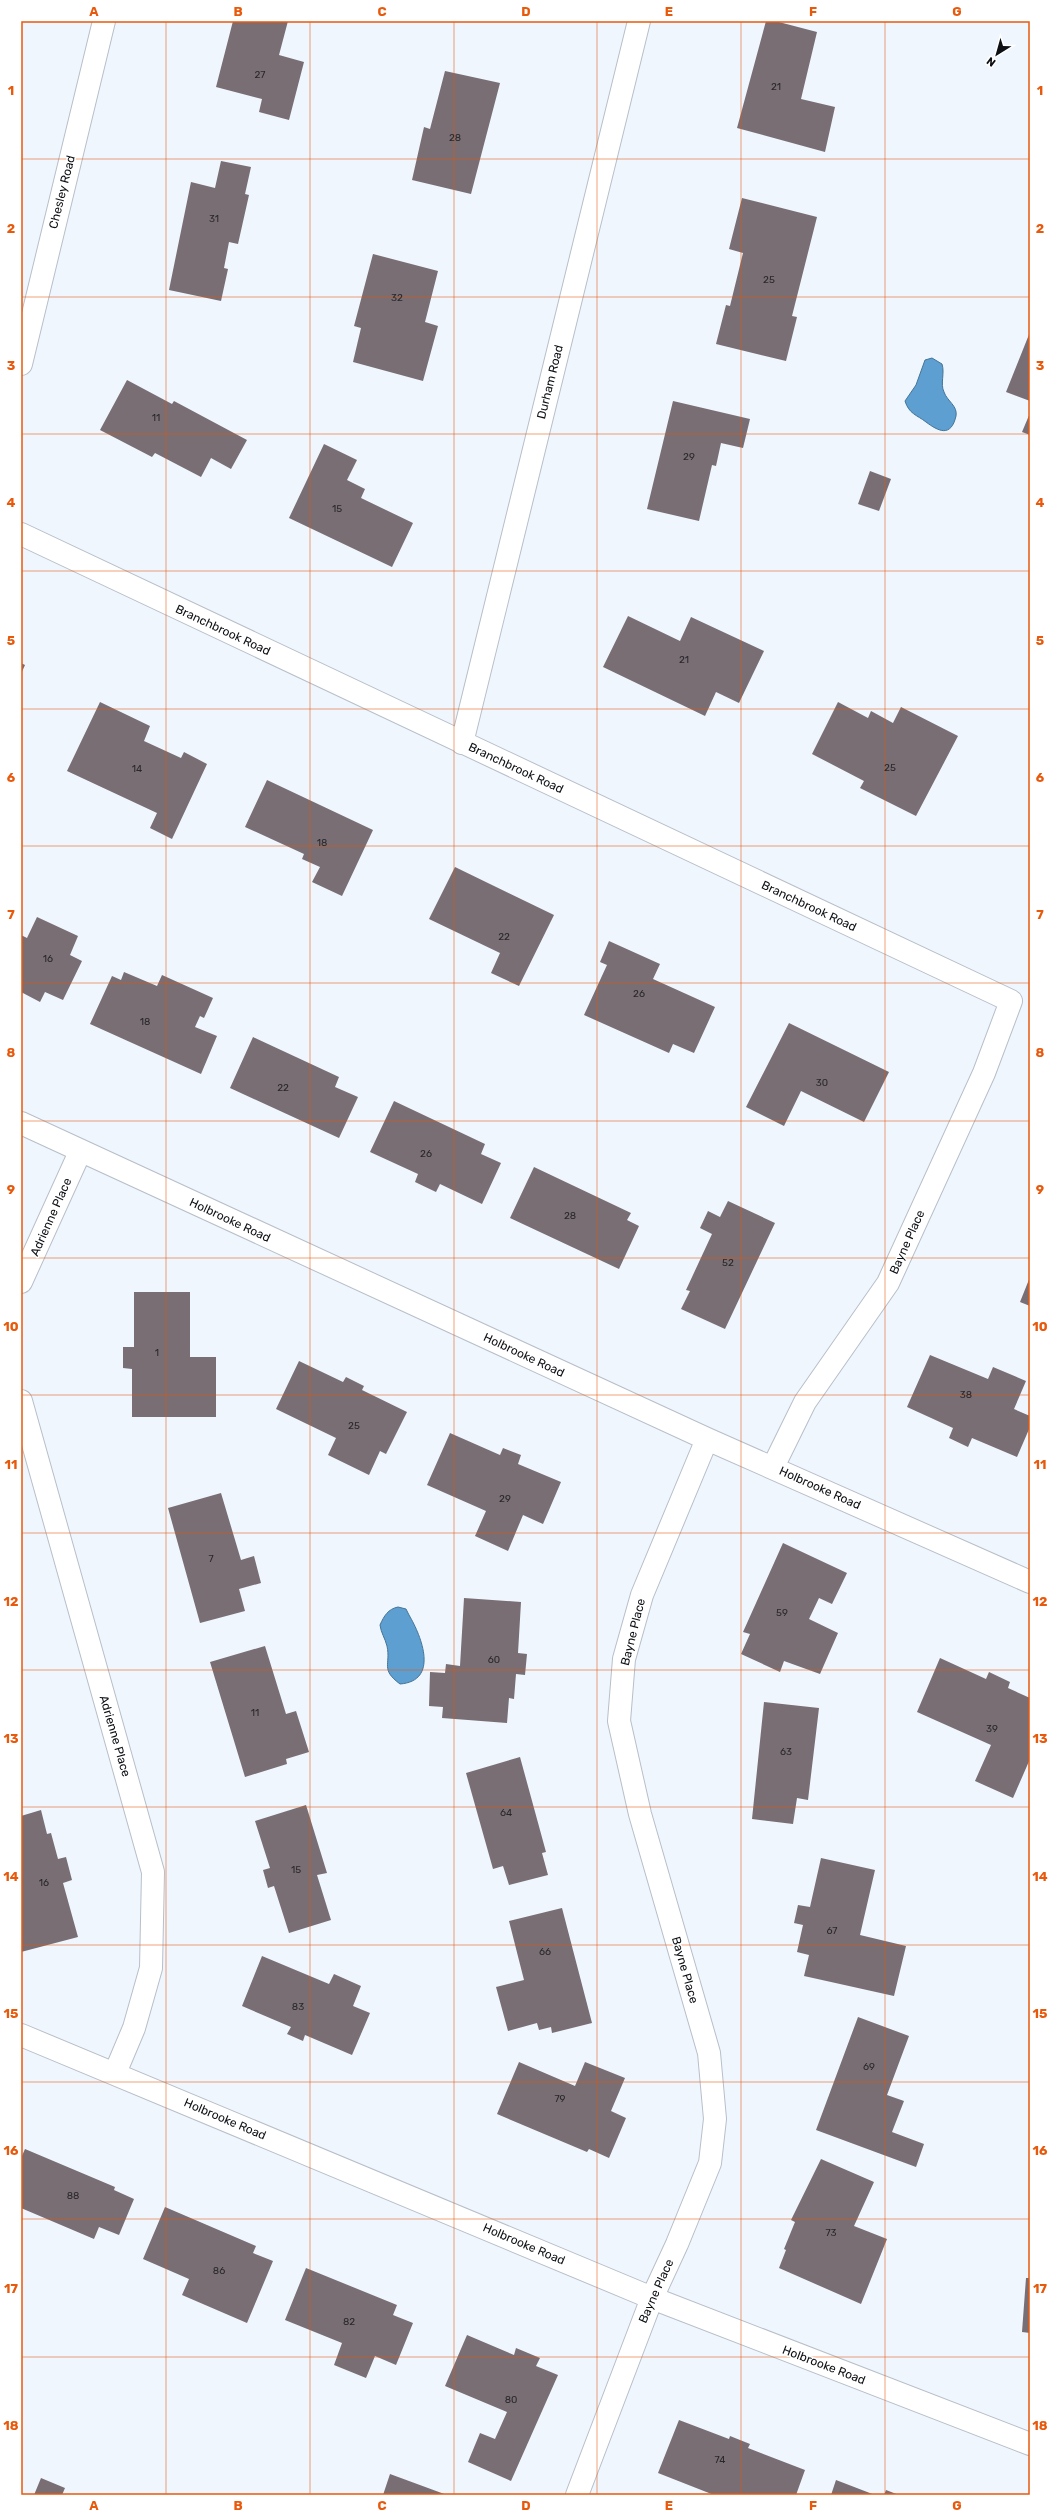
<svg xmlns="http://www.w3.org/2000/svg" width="1051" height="2516" viewBox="0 0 1051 2516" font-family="Rubik,sans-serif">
<rect width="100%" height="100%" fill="#eff6fe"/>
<!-- water -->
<path fill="#5d9fd0" stroke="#457497" d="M932,358L942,364C945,373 940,384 944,392C947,401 958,406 956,416C951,438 938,431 926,422C917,415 909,414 905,401L916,385L925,360Z
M398,1607L406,1609L409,1615C422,1637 439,1681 400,1684C380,1669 391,1665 387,1646C385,1638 381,1633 380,1625C384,1616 388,1609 398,1607Z"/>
<!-- building -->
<path fill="#796e73" d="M233,21H288L279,55L304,62L289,120L259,112L262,99L216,87Z
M766,21H775L817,32L801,99L835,107L825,152L737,128Z
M445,71L500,83L471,194L412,180L424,127L430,129Z
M221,161L251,167L245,194L249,195L238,244L229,242L224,268L228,269L221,301L169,290L191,182L215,188Z
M742,198L817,217L792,316L797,317L786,361L716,344L726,305L730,306L743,253L729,249Z
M373,254L438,271L425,322L438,326L423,381L353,362L361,328L354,326Z
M1030,332V401L1006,392Z
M127,380L172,404L174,401L247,440L231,469L211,458L201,477L155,453L152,457L100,430Z
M673,401L750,419L743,448L721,443L716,466L712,465L699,521L647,509Z
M1030,413V435L1022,432Z
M324,444L357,460L347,480L365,489L361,498L413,523L392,567L289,518Z
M870,471L891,479L879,511L858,504Z
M628,616L680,641L691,617L764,651L739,703L716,692L705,716L603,667Z
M21,663L25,665L21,674Z
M100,702L150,726L144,741L181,758L184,752L207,764L172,839L150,828L157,813L67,771Z
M838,702L868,718L871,711L893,723L901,707L958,736L916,816L860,788L864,781L812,754Z
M267,780L373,830L342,896L312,882L320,867L302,859L304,854L245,827Z
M455,867L554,915L519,986L491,973L500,953L429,919Z
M37,917L78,936L70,955L82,961L63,1000L45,992L40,1002L21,992V935L27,938Z
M609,941L660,964L653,979L715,1007L694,1053L673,1044L669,1053L584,1015L607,965L600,962Z
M124,972L157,986L162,975L213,998L204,1018L200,1016L195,1027L217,1036L201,1074L90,1024L112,976L121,980Z
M789,1023L889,1072L864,1122L801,1091L784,1126L746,1107Z
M253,1037L339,1077L335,1087L358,1097L339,1138L230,1088Z
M394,1101L485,1144L481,1154L501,1163L482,1204L440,1184L436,1192L415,1182L418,1174L370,1152Z
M534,1167L631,1213L627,1220L639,1226L619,1269L510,1218Z
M728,1201L775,1223L725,1329L681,1309L690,1291L686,1290L712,1234L700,1228L708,1211L720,1217Z
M1030,1277V1306L1020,1302Z
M134,1292H190V1357H216V1417H132V1369L123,1368V1347H134Z
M930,1355L988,1379L993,1367L1026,1381L1014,1409L1030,1416V1427L1017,1457L972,1438L968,1447L949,1438L953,1428L907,1407Z
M299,1361L343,1382L346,1377L364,1386L362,1390L407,1412L386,1454L380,1451L369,1475L328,1455L336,1438L276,1409Z
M450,1433L500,1455L503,1448L521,1455L518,1464L561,1482L543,1524L523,1515L508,1551L475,1536L486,1511L427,1485Z
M221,1493L241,1560L254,1556L261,1583L239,1589L245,1611L200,1623L168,1508Z
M783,1543L847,1573L832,1604L819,1598L809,1619L838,1633L820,1674L784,1661L780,1672L741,1654L750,1634L743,1632Z
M464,1598L521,1602L518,1653L527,1654L525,1675L516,1674L514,1699L509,1698L507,1723L442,1718L443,1707L429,1706L430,1672L445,1673L446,1664L460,1666Z
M265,1646L286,1714L296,1711L309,1752L286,1759L287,1764L245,1777L210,1662Z
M940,1658L986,1679L989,1672L1010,1682L1008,1688L1030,1698V1759L1013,1798L975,1781L991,1745L917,1712Z
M764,1702L819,1708L808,1800L797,1798L793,1824L752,1819Z
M520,1757L546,1852L542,1853L548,1875L509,1885L503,1866L493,1869L466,1773Z
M306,1805L327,1873L317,1875L331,1920L289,1933L274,1886L268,1888L263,1870L270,1868L255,1821Z
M41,1810L47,1834L51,1833L58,1859L66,1857L72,1880L63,1883L78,1937L21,1952V1816Z
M821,1858L875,1870L860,1935L906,1946L894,1996L804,1976L809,1955L797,1952L803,1925L794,1923L798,1905L810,1907Z
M562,1908L592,2023L552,2033L551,2027L539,2030L537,2023L508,2031L496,1987L524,1980L509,1921Z
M262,1956L329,1984L334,1974L361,1986L353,2006L370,2013L352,2055L305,2035L303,2041L287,2034L291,2027L242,2006Z
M858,2017L909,2036L887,2095L904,2101L892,2132L924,2144L916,2167L816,2130Z
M519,2062L575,2086L585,2062L625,2078L611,2111L626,2118L609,2158L589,2149L587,2152L497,2114Z
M25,2149L115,2187L114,2190L134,2199L119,2235L99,2227L94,2239L21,2208V2158Z
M821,2159L874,2182L854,2226L887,2239L861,2304L779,2268L786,2250L784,2249L795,2222L791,2220Z
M165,2207L256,2246L253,2253L273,2261L247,2323L182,2295L189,2279L143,2259Z
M306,2268L397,2305L393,2315L413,2323L396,2365L375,2356L366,2378L334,2365L342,2343L285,2320Z
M1026,2278H1030V2333L1022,2332Z
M467,2335L514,2355L516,2348L540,2358L536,2366L558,2375L511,2481L468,2462L480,2433L495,2439L507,2412L445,2386Z
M679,2420L729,2439L730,2436L750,2444L748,2448L805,2470L796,2495H714L658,2473Z
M390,2474L447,2495H383Z
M41,2478L65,2488L62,2495H34Z
M836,2480L875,2495H831Z
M886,2490L899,2495H884Z"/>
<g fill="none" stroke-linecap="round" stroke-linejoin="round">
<defs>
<path id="minor" d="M21,364L104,21
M21,534L1011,1001L984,1073L888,1283L805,1402L773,1467
M462,743L639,21
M21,1123L707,1439L1030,1582
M21,1282L80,1152
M21,1401L153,1872L151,1968L134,2028L115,2073
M21,2035L652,2298L1030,2444
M577,2495L652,2298L677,2244L710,2163L715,2119L709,2053L640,1814L619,1721L624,1659L642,1595L707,1439"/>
</defs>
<!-- minor casing -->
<use href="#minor" stroke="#b7bfc9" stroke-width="24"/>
<!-- minor -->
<use href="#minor" stroke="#fff" stroke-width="22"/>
</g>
<!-- grid -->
<path fill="none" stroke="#e8590c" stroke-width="1" stroke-opacity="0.55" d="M166,21V2495M310,21V2495M454,21V2495M597,21V2495M741,21V2495M885,21V2495M21,159H1030M21,297H1030M21,434H1030M21,571H1030M21,709H1030M21,846H1030M21,983H1030M21,1121H1030M21,1258H1030M21,1395H1030M21,1533H1030M21,1670H1030M21,1807H1030M21,1945H1030M21,2082H1030M21,2219H1030M21,2357H1030"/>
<g text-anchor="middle" stroke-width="3" stroke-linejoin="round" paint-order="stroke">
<!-- number labels -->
<g font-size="10" fill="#28272b">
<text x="260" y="78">27</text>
<text x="776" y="90">21</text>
<text x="455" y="141">28</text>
<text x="214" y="222">31</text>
<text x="769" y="283">25</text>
<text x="397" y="301">32</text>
<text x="156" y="421">11</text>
<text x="689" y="460">29</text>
<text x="337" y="512">15</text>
<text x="684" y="663">21</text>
<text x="890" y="771">25</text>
<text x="137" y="772">14</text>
<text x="322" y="846">18</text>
<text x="504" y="940">22</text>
<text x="48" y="962">16</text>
<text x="639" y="997">26</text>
<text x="145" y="1025">18</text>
<text x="822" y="1086">30</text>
<text x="283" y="1091">22</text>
<text x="426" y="1157">26</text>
<text x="570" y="1219">28</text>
<text x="728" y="1266">52</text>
<text x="157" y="1356">1</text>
<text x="966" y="1398">38</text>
<text x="354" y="1429">25</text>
<text x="505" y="1502">29</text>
<text x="211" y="1562">7</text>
<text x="782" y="1616">59</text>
<text x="494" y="1663">60</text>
<text x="255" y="1716">11</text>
<text x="992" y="1732">39</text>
<text x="786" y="1755">63</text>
<text x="506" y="1816">64</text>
<text x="296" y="1873">15</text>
<text x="44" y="1886">16</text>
<text x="832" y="1934">67</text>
<text x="545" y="1955">66</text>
<text x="298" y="2010">83</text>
<text x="869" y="2070">69</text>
<text x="560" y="2102">79</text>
<text x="73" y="2199">88</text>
<text x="831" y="2236">73</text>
<text x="219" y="2274">86</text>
<text x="349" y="2325">82</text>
<text x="511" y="2403">80</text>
<text x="720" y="2463">74</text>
</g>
<!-- street labels -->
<g font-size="12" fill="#0d0f13" stroke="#fff">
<text transform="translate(62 192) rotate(-76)" y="4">Chesley Road</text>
<text transform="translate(550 382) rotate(-76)" y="4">Durham Road</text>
<text transform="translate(223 630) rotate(25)" y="4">Branchbrook Road</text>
<text transform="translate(516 768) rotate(25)" y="4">Branchbrook Road</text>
<text transform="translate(809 906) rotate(25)" y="4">Branchbrook Road</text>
<text transform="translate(51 1217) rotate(-66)" y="4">Adrienne Place</text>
<text transform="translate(230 1220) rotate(25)" y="4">Holbrooke Road</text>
<text transform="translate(907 1242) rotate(-66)" y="4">Bayne Place</text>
<text transform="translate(524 1355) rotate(25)" y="4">Holbrooke Road</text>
<text transform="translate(820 1488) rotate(24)" y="4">Holbrooke Road</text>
<text transform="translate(633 1632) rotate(-76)" y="4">Bayne Place</text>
<text transform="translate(115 1736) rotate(74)" y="4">Adrienne Place</text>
<text transform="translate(685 1970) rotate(74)" y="4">Bayne Place</text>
<text transform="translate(225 2119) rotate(23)" y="4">Holbrooke Road</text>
<text transform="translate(524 2244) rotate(23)" y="4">Holbrooke Road</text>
<text transform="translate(656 2291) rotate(-66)" y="4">Bayne Place</text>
<text transform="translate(824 2365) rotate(21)" y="4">Holbrooke Road</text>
</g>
</g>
<!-- border -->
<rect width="1051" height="2516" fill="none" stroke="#ffffff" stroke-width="44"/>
<!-- north arrow -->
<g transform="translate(997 54) rotate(217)" stroke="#ffffff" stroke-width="3" paint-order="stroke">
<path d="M0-3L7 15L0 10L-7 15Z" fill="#0d0f13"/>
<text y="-6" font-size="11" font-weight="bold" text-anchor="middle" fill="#0d0f13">N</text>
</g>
<rect x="22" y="22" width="1007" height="2472" fill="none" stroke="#e8590c" stroke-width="1.5"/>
<g font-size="13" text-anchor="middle" font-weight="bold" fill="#e8590c">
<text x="94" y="16">A</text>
<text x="238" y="16">B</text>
<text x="382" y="16">C</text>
<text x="526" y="16">D</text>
<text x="669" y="16">E</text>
<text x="813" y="16">F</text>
<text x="957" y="16">G</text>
<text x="11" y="95">1</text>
<text x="1040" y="95">1</text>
<text x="11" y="233">2</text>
<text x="1040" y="233">2</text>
<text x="11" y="370">3</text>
<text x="1040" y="370">3</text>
<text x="11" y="507">4</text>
<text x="1040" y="507">4</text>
<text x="11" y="645">5</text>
<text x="1040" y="645">5</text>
<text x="11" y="782">6</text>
<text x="1040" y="782">6</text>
<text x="11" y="919">7</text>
<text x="1040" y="919">7</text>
<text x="11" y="1057">8</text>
<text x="1040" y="1057">8</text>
<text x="11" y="1194">9</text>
<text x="1040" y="1194">9</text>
<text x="11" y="1331">10</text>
<text x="1040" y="1331">10</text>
<text x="11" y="1469">11</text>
<text x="1040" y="1469">11</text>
<text x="11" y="1606">12</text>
<text x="1040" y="1606">12</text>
<text x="11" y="1743">13</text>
<text x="1040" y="1743">13</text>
<text x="11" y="1881">14</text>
<text x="1040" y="1881">14</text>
<text x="11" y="2018">15</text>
<text x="1040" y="2018">15</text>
<text x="11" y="2155">16</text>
<text x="1040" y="2155">16</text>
<text x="11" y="2293">17</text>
<text x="1040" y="2293">17</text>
<text x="11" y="2430">18</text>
<text x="1040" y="2430">18</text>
<text x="94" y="2510">A</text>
<text x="238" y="2510">B</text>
<text x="382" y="2510">C</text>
<text x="526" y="2510">D</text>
<text x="669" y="2510">E</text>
<text x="813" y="2510">F</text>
<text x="957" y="2510">G</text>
</g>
</svg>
